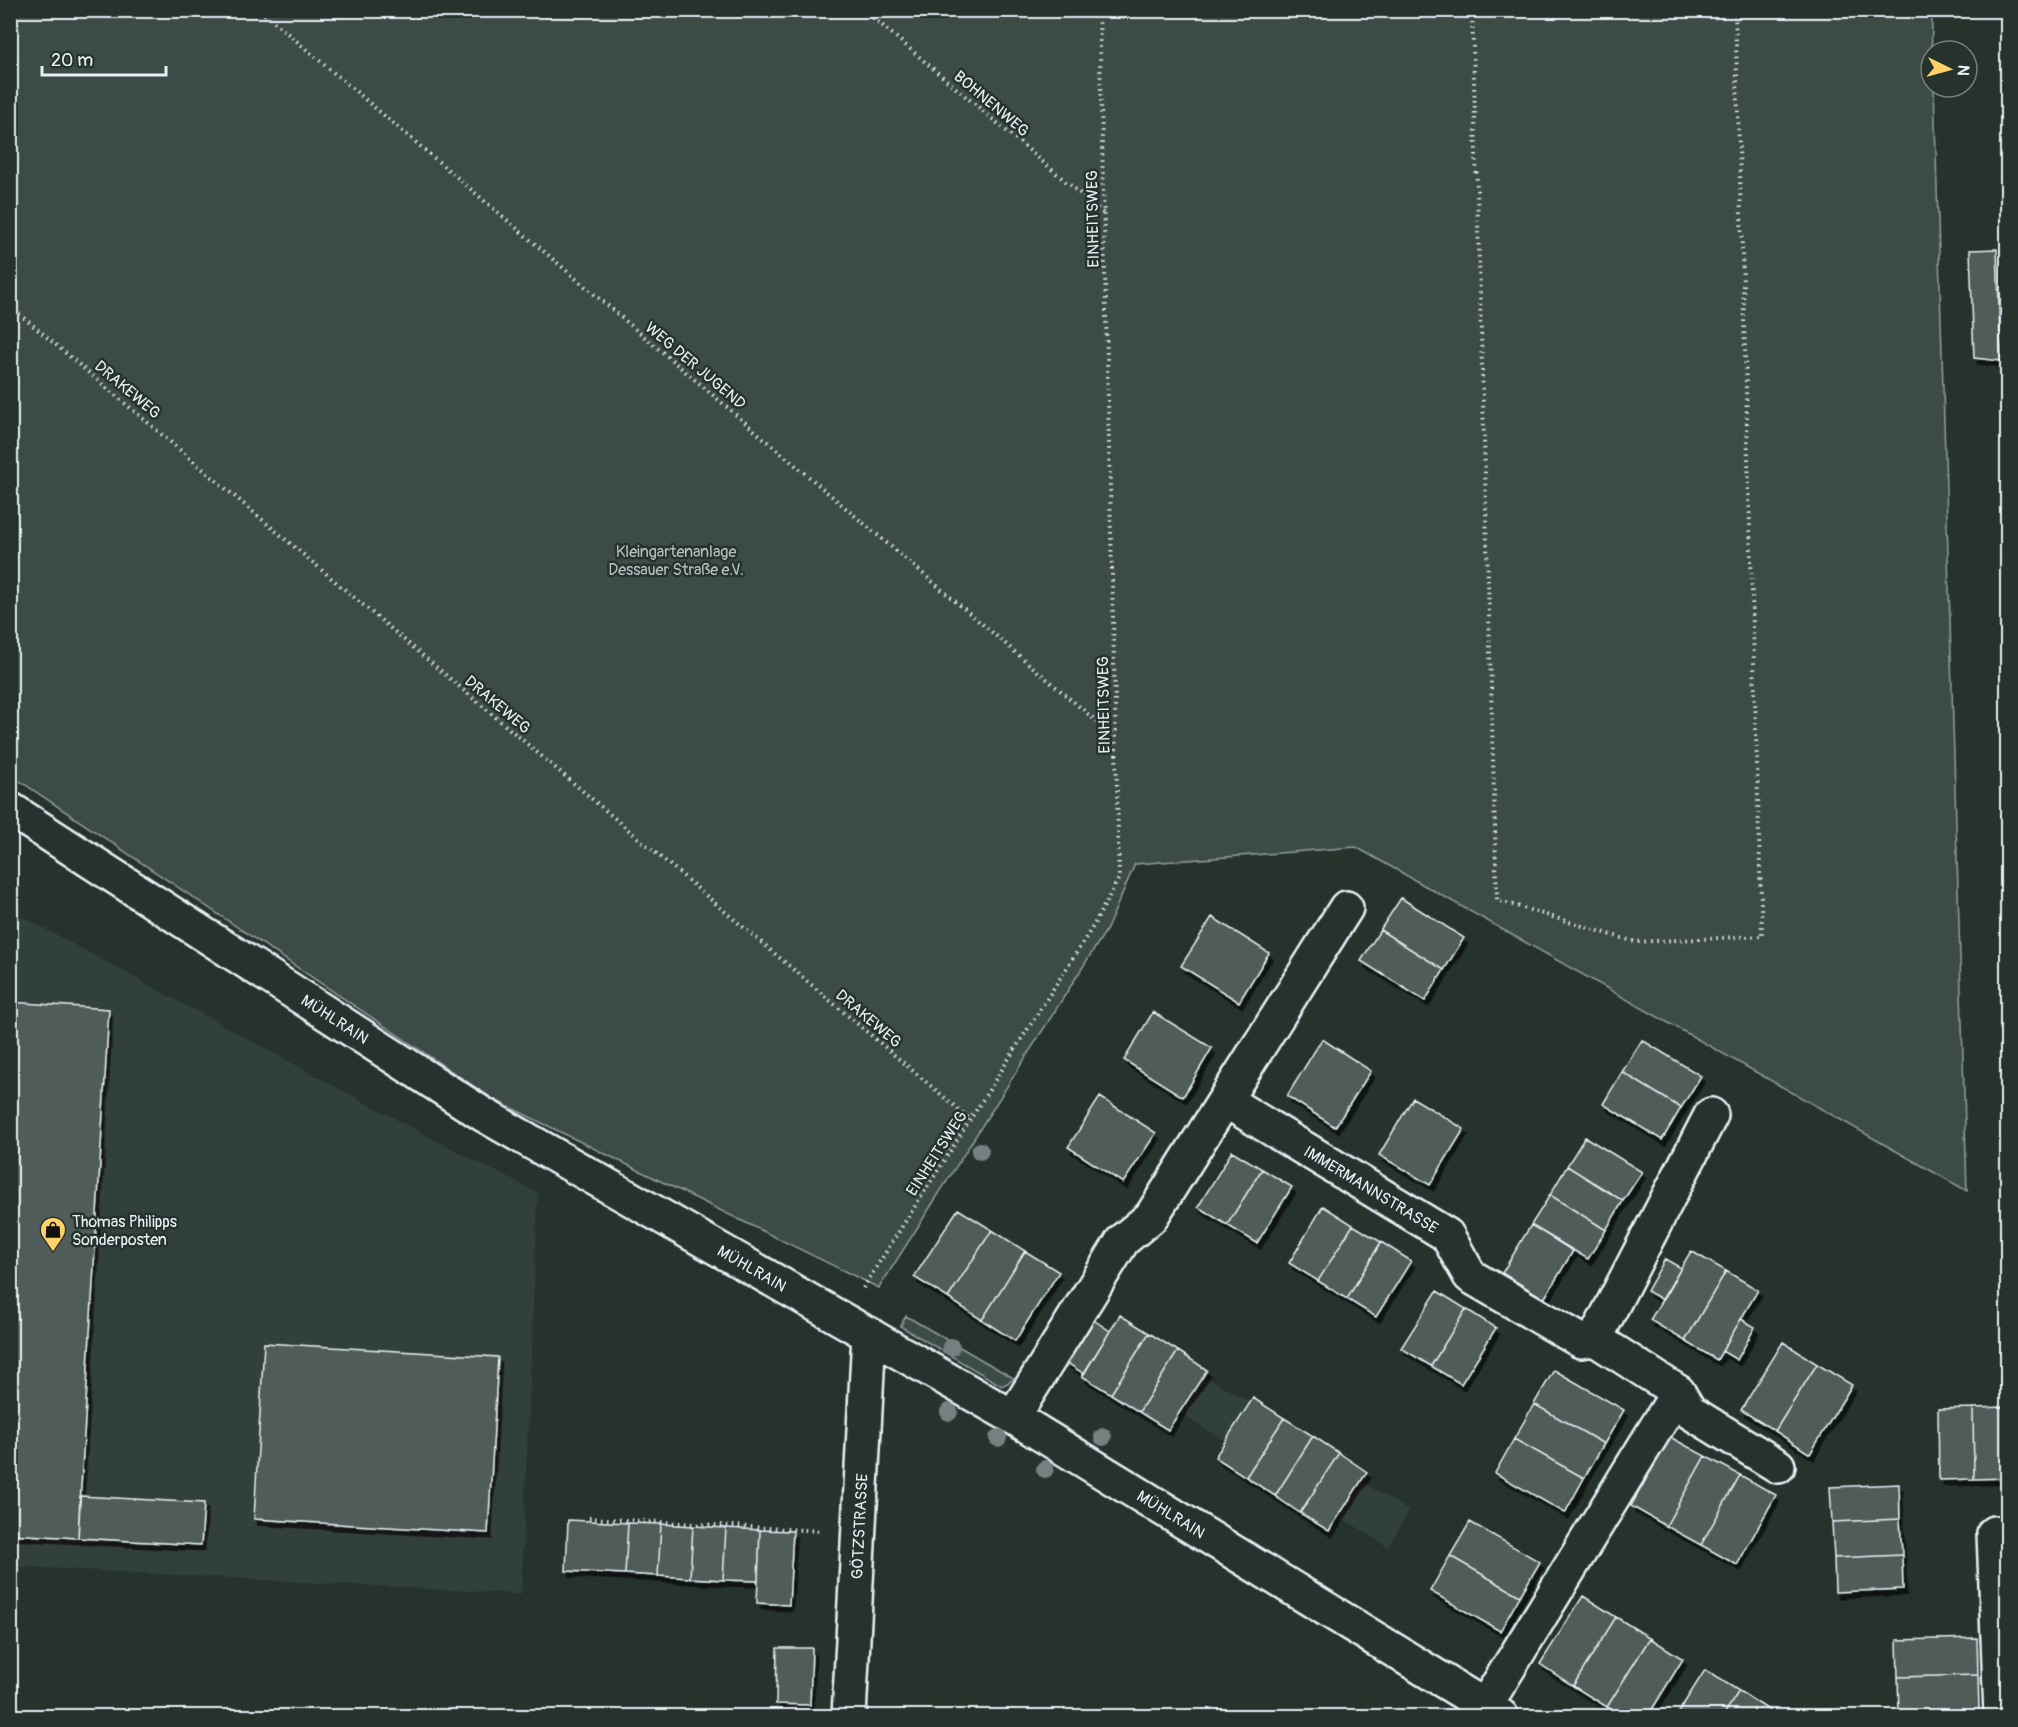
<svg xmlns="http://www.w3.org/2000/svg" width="2018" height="1727" viewBox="0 0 2018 1727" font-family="Pangolin,sans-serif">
<defs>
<filter id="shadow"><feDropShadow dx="3.5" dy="6" stdDeviation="0" flood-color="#0009"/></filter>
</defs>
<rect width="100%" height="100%" fill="#26332d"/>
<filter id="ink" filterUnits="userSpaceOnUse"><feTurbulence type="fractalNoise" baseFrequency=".0167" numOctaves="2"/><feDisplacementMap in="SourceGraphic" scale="12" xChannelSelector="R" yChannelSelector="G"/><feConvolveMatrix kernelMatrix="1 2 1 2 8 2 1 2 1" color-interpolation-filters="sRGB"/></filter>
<g filter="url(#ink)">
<!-- built -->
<path fill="#333f3a" d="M10,910L416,1130L538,1193L521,1594L11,1566Z
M1203,1375L1250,1402L1225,1441L1180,1413Z
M1361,1481L1409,1511L1388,1547L1339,1516Z"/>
<!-- green -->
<path fill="#3e4b47" stroke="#939ea0" stroke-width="1.5" d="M10,11H1932L1931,87H1934L1967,1191L1356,847L1135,864L1107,929L879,1288L493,1099L11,775Z
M906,1316L1015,1379L1002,1386L900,1326Z"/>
<!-- building -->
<path fill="#505c59" stroke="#e8f1f8" stroke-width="1.5" filter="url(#shadow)" d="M1997,249L2001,361L1974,358L1970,250Z
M1401,898L1464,938L1444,970L1380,930Z
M1212,917L1269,953L1239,1002L1181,966Z
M1380,930L1444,970L1425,1001L1361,961Z
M10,1002L109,1009L78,1538L10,1534Z
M1153,1012L1212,1048L1183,1097L1124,1060Z
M1322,1039L1371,1071L1335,1127L1287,1096Z
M1642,1040L1701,1076L1681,1108L1622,1072Z
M1622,1072L1681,1108L1662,1140L1603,1104Z
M1100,1097L1156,1133L1123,1183L1068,1147Z
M1413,1098L1464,1129L1430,1185L1379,1155Z
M1585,1137L1642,1172L1623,1201L1567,1166Z
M1232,1151L1262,1169L1227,1225L1198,1207Z
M1567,1166L1623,1201L1606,1230L1550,1195Z
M1262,1169L1292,1187L1257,1243L1227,1225Z
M1550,1195L1606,1230L1588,1259L1531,1225Z
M1323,1206L1353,1225L1318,1281L1289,1263Z
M958,1209L992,1230L948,1298L914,1277Z
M1353,1225L1381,1242L1347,1299L1318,1281Z
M1531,1225L1573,1251L1544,1299L1502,1273Z
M992,1230L1025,1251L982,1320L948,1298Z
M1381,1242L1411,1261L1376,1317L1347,1299Z
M1025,1251L1059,1272L1015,1341L982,1320Z
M1691,1251L1726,1271L1685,1341L1650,1320Z
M1665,1259L1681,1268L1663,1300L1647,1291Z
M1726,1271L1758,1290L1717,1360L1685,1341Z
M1437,1291L1466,1309L1431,1366L1401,1348Z
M1466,1309L1496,1328L1461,1384L1431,1366Z
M1120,1315L1149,1333L1111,1394L1082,1376Z
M1092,1319L1110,1331L1084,1374L1066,1362Z
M1741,1319L1755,1327L1737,1360L1722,1351Z
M1149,1333L1178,1351L1139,1412L1111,1394Z
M1783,1342L1817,1364L1775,1431L1741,1410Z
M264,1343L498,1357L488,1533L254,1519Z
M1178,1351L1207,1370L1168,1430L1139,1412Z
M1817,1364L1852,1385L1810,1454L1775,1431Z
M1554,1370L1624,1410L1604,1444L1534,1404Z
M1253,1398L1284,1418L1246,1477L1215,1457Z
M1534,1404L1604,1444L1584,1478L1514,1439Z
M2008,1407V1478L1974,1479L1973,1408Z
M1973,1408L1974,1479L1939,1480L1938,1409Z
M1284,1418L1313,1436L1275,1496L1246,1477Z
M1313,1436L1339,1453L1300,1513L1275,1496Z
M1670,1437L1705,1456L1666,1526L1631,1506Z
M1514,1439L1584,1478L1565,1513L1495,1473Z
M1339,1453L1367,1472L1329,1531L1300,1513Z
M1705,1456L1740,1475L1701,1545L1666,1526Z
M1740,1475L1776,1495L1737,1565L1701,1545Z
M1899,1484L1900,1519L1832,1522L1830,1487Z
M80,1496L204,1503L201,1545L78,1538Z
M1900,1519L1902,1555L1834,1558L1832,1522Z
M568,1520L628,1523L625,1574L566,1571Z
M1470,1522L1540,1562L1520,1596L1450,1556Z
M628,1523L661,1524L658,1576L625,1574Z
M661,1524L693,1526L690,1578L658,1576Z
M693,1526L726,1528L723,1580L690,1578Z
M726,1528L760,1530L758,1581L723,1580Z
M760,1530L793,1531L789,1605L757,1603Z
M1902,1555L1903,1589L1835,1592L1834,1558Z
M1450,1556L1520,1596L1500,1631L1430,1591Z
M1583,1596L1616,1617L1573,1686L1540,1664Z
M1616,1617L1650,1638L1607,1707L1573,1686Z
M1650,1638L1683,1659L1648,1716H1622L1607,1707Z
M1977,1638L1978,1675L1898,1677L1897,1640Z
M777,1648H812L810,1705L776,1704Z
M1705,1670L1739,1691L1723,1716H1676Z
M1978,1675L1979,1711L1899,1713L1898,1677Z
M1739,1691L1772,1712L1770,1716H1723Z"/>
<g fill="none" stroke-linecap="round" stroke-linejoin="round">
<defs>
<g id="street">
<path id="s1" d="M10,809L484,1115L1013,1417L1501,1716"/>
<path id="s2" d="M1226,1101L1447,1235L1470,1276L1581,1341L1595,1339L1678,1392L1485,1706"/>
<path d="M1595,1339L1711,1115"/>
<path d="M1678,1392L1690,1412L1778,1466"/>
<path d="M1013,1417L1123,1240L1151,1217L1346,908"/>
<path d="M1994,1533L2001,1716"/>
<path id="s3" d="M849,1716L869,1334"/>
</g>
</defs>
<!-- street casing -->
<use href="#street" stroke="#e8f1f8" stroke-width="38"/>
<!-- path -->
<path stroke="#e8f1f8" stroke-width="4" stroke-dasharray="1.5 4.5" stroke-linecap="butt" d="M260,10L1115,737
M864,10L1103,213
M1472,10L1497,900L1635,942L1762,936L1735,10
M10,306L971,1120
M863,1288L1092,928L1119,878L1099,10
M589,1518L822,1531"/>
<!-- street -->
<use href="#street" stroke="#26332d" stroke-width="33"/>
</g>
<!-- trees -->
<g fill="#758080">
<circle cx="980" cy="1151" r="9"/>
<circle cx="951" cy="1347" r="9"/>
<circle cx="949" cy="1412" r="9"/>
<circle cx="1103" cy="1437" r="9"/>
<circle cx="998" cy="1438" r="9"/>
<circle cx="1045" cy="1469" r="9"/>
</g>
</g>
<!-- icons -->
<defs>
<symbol id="shop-pin" viewBox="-11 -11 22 30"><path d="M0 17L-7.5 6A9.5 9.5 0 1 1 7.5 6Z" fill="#ffd166" stroke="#26332d"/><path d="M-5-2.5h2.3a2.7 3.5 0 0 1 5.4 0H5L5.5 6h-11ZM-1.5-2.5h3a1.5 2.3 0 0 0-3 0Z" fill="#111"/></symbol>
</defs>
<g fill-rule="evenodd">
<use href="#shop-pin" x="38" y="1215" width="30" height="40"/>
</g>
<g text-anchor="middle" stroke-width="5" stroke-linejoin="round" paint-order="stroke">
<!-- street labels -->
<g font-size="16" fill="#e8f1f8" stroke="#26332d">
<text transform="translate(992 103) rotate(40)" y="6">BOHNENWEG</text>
<text transform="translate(1092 219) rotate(-91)" y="6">EINHEITSWEG</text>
<text transform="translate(696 365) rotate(40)" y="6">WEG DER JUGEND</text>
<text transform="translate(128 389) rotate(40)" y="6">DRAKEWEG</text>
<text transform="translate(498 704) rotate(40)" y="6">DRAKEWEG</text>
<text transform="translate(1103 705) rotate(-91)" y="6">EINHEITSWEG</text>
<text transform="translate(869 1018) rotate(40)" y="6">DRAKEWEG</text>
<text dy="6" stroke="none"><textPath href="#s1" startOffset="387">MÜHLRAIN</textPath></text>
<text transform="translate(936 1153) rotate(-57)" y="6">EINHEITSWEG</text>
<text dy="6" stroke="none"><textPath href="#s2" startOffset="170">IMMERMANNSTRASSE</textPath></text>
<text dy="6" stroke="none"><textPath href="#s1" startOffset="873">MÜHLRAIN</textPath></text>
<text dy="6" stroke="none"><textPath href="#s1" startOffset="1359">MÜHLRAIN</textPath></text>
<text dy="6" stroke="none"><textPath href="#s3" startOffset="190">GÖTZSTRASSE</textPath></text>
</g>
<!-- park labels -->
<g font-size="16" fill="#b5bfc3" stroke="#26332d">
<text x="676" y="557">Kleingartenanlage<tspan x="676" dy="18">Dessauer Straße e.V.</tspan></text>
</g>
<!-- poi labels -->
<g font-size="16" fill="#e8f1f8" stroke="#26332d" text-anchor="start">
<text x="72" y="1227">Thomas Philipps<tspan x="72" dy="18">Sonderposten</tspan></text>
</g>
</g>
<!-- margin -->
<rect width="2018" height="1727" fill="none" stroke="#26332d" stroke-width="36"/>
<rect x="18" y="18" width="1982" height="1691" fill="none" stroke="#e8f1f8" stroke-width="2" filter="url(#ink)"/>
<!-- north arrow -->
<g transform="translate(1949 69) rotate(95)"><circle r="28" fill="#26332d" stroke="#747f7e" stroke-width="1.5"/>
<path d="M0-4.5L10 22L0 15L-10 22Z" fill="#ffd166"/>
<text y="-9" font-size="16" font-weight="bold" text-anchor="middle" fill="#e8f1f8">N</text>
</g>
<!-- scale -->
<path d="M42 66v9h124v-9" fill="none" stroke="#e8f1f8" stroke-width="3"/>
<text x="51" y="66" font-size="18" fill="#e8f1f8" stroke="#26332d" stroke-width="4.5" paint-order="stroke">20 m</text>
</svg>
